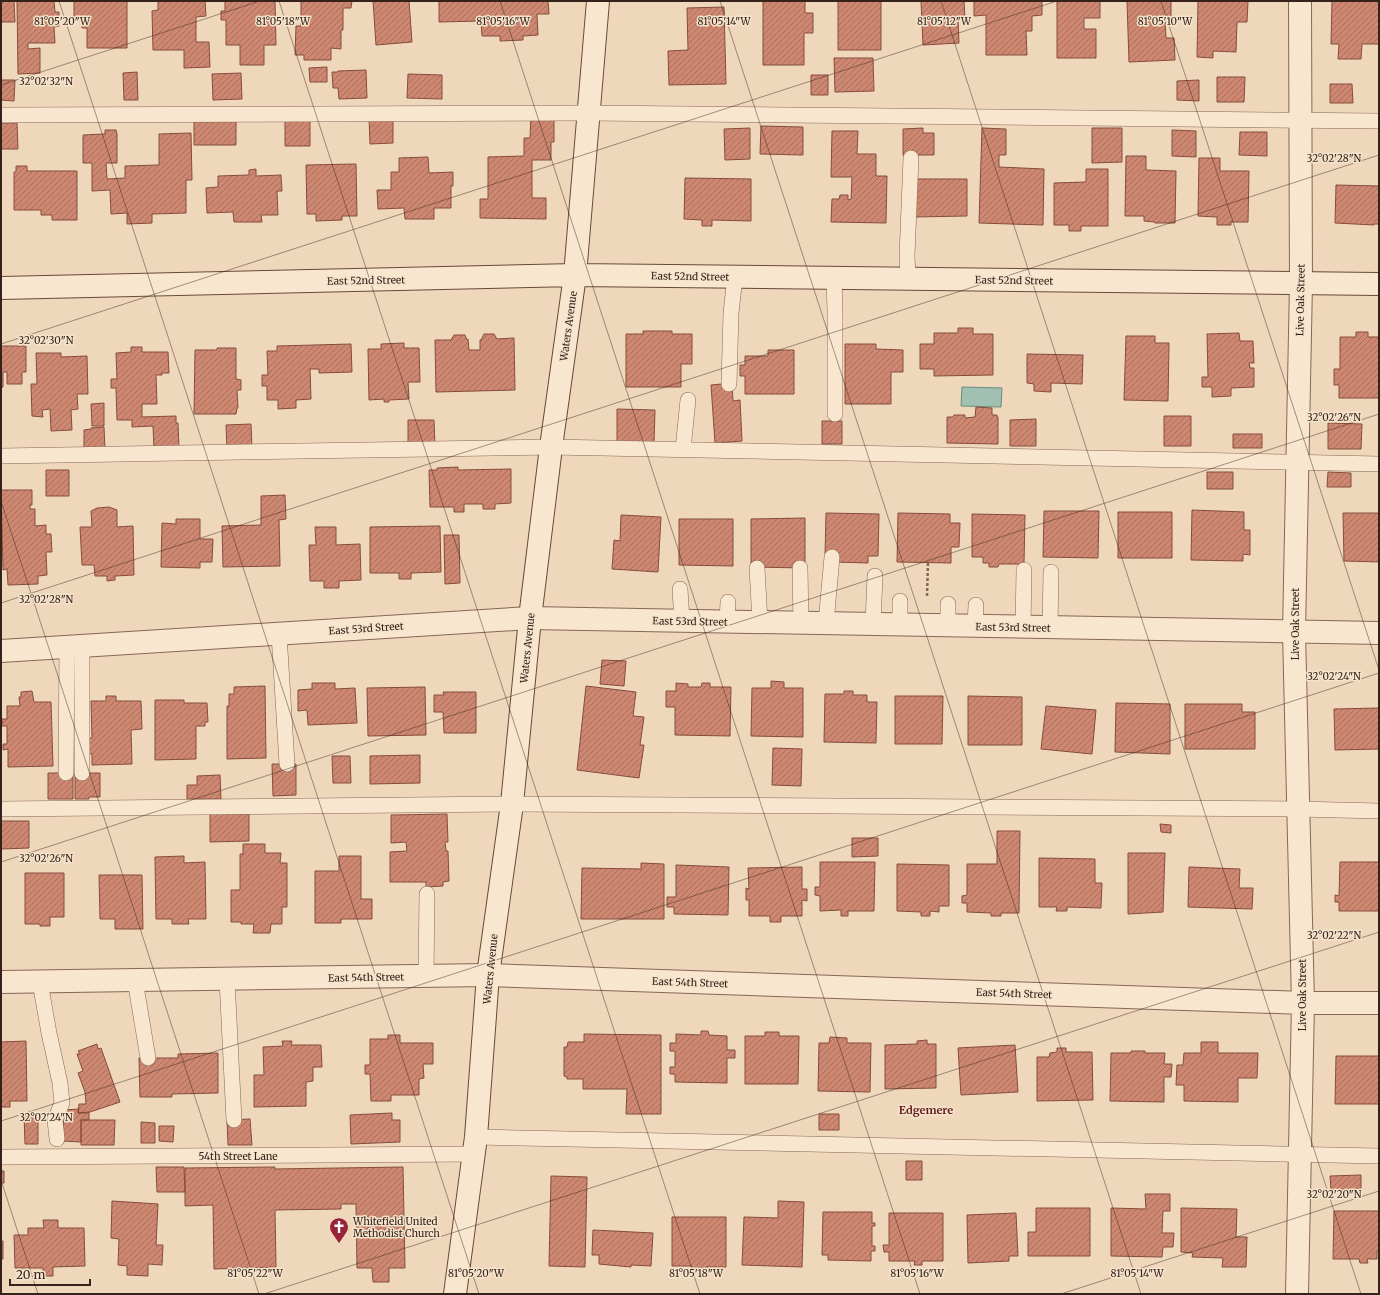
<svg xmlns="http://www.w3.org/2000/svg" width="1380" height="1295" viewBox="0 0 1380 1295" font-family="Merriweather,serif">
<defs>
<pattern id="building-hatch" width="6" height="6" patternUnits="userSpaceOnUse"><rect width="6" height="6" fill="#ce8871"/><path d="M-1 1l2-2M0 6l6-6M5 7l2-2" fill="none" stroke="#a86f5c"/></pattern>
</defs>
<rect width="100%" height="100%" fill="#efd7bc"/>
<!-- water -->
<path fill="#a0c0b1" stroke="#688d7e" d="M962,387L1002,388L1001,407L961,406Z"/>
<!-- building -->
<path fill="url(#building-hatch)" stroke="#864c3b" d="M1,1H14L15,22H1Z
M17,1H54L55,12H59V26L54,27L55,43H28V49L40,48V73L18,74Z
M74,1H127V48H87V28H82V17H74Z
M158,1H205L206,16L196,17V42H209L210,67L184,68V50H153L152,11L158,10Z
M225,1H275L276,45H264V65H240V45H226V20H221V11H225Z
M301,1H352L351,8H343V30H341V49L331,48V60H304V55H295L296,26H301Z
M373,1H409L412,42L376,45Z
M439,1H548L549,14H537L538,35L523,36V40L500,41V36H482L481,21L439,22Z
M763,1H805V13H813V33H804V65H763Z
M838,1H881V50H838Z
M921,1H964L965,19H958L959,43L923,45Z
M974,1H1042V15L1032,16V31H1026L1027,55H986V15L974,16Z
M1057,1H1100V18H1084V29H1096V58H1057Z
M1127,1H1171V19H1165L1166,38H1174L1175,60L1129,62Z
M1198,1H1248L1247,22H1237L1236,52L1213,51V58L1197,57Z
M1332,1H1379V44H1362L1361,59H1338L1339,44H1331Z
M724,7L726,84L669,85L668,51L688,50L687,8Z
M834,58H873L874,91L835,92Z
M327,67V82H310L309,68Z
M366,70L367,98L339,99L338,88H333L332,72H338V71Z
M137,72L138,100H124L123,73Z
M241,73L242,99L213,100L212,74Z
M408,74L442,75V99L407,98Z
M811,75H828V95H811Z
M1217,77H1245L1244,102H1217Z
M1,80H15L14,101L1,100Z
M1199,80V101L1177,100V81Z
M1330,84H1352L1353,103H1330Z
M531,115H554V142H551V160H532V198H546V219L480,218V199H488V157L524,156V138H530Z
M236,117V145H194V118Z
M369,117H393V143L370,144Z
M285,119H310V146H285Z
M1,123H17L18,149H1Z
M761,126L803,127V155L760,154Z
M750,128V159L725,160L724,129Z
M923,128V133H934V155H903V129Z
M982,128L1006,129V155H999V167L1044,169L1043,225L979,223Z
M1092,128H1122V162L1092,163Z
M105,130H116L117,134V163H106L107,179L125,178V166L159,165V134L191,133L192,180H186V213L152,214V223L127,224V213L111,214L110,190L92,191V163H83V135L105,134Z
M1172,130L1196,131V157L1172,156Z
M832,131H858L857,154H876V176H887L886,223L831,222L832,199H839L840,195H848V200L851,199L852,177H831Z
M1240,132H1267V156L1239,155Z
M1126,156H1146V170L1176,171L1175,223H1155V222L1144,221V216H1125Z
M428,157L429,173L453,172V186H451V208H434V219H405L404,208L378,209L377,190H391V172H399V158Z
M1199,158H1220V171H1249L1248,222H1231V225H1217V217L1198,216Z
M356,164L357,216H342V220L316,221V214H307L306,165Z
M16,166H27V171H77V220H52V215H41V210H14V172H16Z
M256,169V176L281,175L282,191H277L278,215H261L262,222H234L233,212L207,213L206,188L218,187V176L249,175V170Z
M1086,169H1108V226H1081V231H1069V225H1054V183L1086,182Z
M685,178L751,179V221L712,220V226H702V220L684,219Z
M914,179H967V216L914,217Z
M1336,185L1379,186V224H1374V225L1335,223Z
M958,328H973V334H993V375L934,376V369H920V344H934V333H958Z
M643,331H672V334H692V364H681V387H626V334H643Z
M1356,332H1368V337H1379V398H1339V385H1334V369H1340V337H1356Z
M1239,333L1240,341H1253L1254,363H1249L1250,368H1254V387L1231,388V396L1212,397V387H1202V377H1208L1207,334Z
M484,334H494L497,339L514,338L515,390L436,392L435,340H451L454,335H465L467,340L468,339L469,350H480V340H481Z
M1126,336H1155V343H1169L1168,401L1124,400Z
M404,343V348H419L420,382H408L409,399L389,400V402H384V399L369,400L368,349H381V344Z
M351,344L352,372L319,373V369H310L311,399L296,400V408L278,409V400H267V386H262V375H268L267,351H277V346Z
M845,344H876V349L903,350V372H891V404H845Z
M1,346H26V372H22V384H7V372H3V387L1,388Z
M131,347H142V352H168L169,373H162V375H156L157,404H142V417L176,416V423H178L179,448L154,449L153,426L132,427V420H117L116,388H111V379H117L116,353L131,352Z
M217,348H236V379L241,380V390H237L238,408H237L236,414H194L195,350H217Z
M768,350H794V394H745V376H740V365H745V356H768Z
M36,353H61V357L87,356L88,394H77L78,409L71,410L72,430L51,431L50,409L42,410L43,417L32,416L31,384H37Z
M1027,354L1083,355L1082,384L1051,383V392L1034,391V384L1027,383Z
M732,383L733,401L740,400L742,441L715,443L711,385Z
M104,403V426H92L91,404Z
M976,407L992,408V415H997V417H998V444L947,443V417H953L954,415H965V418L975,417Z
M617,409L655,410L654,444L617,443Z
M1164,416H1191V446H1164Z
M1036,419V446H1010V420Z
M408,420H434L435,446H408Z
M822,421H842V444H822Z
M1328,423L1362,424L1361,449H1328Z
M251,424L252,448L227,449L226,425Z
M104,427L105,450L84,448V430L91,429V428Z
M1233,434H1262V448H1233Z
M458,467V470L511,469V503L495,504V509H483V504H464V512H454V507H430L429,470H437V468Z
M46,470H69V496H46Z
M1207,472H1233V489H1207Z
M1328,472L1351,473V487H1327Z
M1,490H32V505H30V509H35V526L46,525V534H51L52,552H46L47,575L38,576V584L8,585L7,569L3,570Z
M285,495L286,519L279,520L280,566L223,567L222,526L261,525V496Z
M109,507L117,510V527L133,526L134,575L115,576V580L107,581V576H95L94,565H82L80,527H92L91,511L97,508Z
M1192,510L1244,512V530H1250V555L1243,554V561L1191,560Z
M1044,511H1099L1098,558L1043,557Z
M1118,512H1172V558H1118Z
M826,513L879,514L878,556H868V563L835,562L825,557Z
M898,513L950,514V523H960L959,547H951V563L897,562Z
M1343,513H1379V562L1344,561Z
M972,514L1025,515L1024,564H999L998,567H989V563H983V557H972Z
M621,515L661,517L658,572L612,569L614,540L620,541Z
M805,518V568L751,567V519Z
M176,519H200V539H213L212,562H200V568L161,567L162,523L176,524Z
M679,519H733V566L679,565Z
M440,526L441,572L411,573V579H399V573H370V527Z
M315,527H336V545L360,544L361,580L339,581V588H324V581H310L309,545H316Z
M444,535H459L460,583L445,584Z
M602,660L626,661L624,686L600,684Z
M771,681L784,682V688H803V737L751,736L752,688H771Z
M312,683H335V689L355,688L357,723L308,725L307,710L298,711V690L312,689Z
M676,683L688,684V687H701L702,683H710V687H731L730,736L675,735V707H666V691H676Z
M265,686L266,758L227,759V706H229V694H234V687Z
M586,686L636,692L633,716L644,717L640,745H644L639,778L577,770Z
M425,687L426,735L368,736L367,688Z
M32,691L34,702H51L53,766L8,767V749L3,750V744H7V726H2V719H7V706H20L19,697H21V692Z
M844,691H853V695H867V702H877L876,743L824,742L825,694H844Z
M443,692H476V733H444L443,712H434V695H444Z
M106,696H116V701H141L142,729L131,730L132,764L92,765V754H87V738H92L91,701H106Z
M895,696H943L942,744H895Z
M968,696L1022,697V745H968Z
M155,700H184V703H207L208,722H205V726H196V759L155,760Z
M1116,703L1170,704V754L1115,752Z
M1185,704H1242V712H1255V749H1185Z
M1046,706L1096,710L1092,754L1041,749Z
M1379,708V749L1335,750L1334,709Z
M773,748L802,749L801,786L772,785Z
M420,755V783L370,784V756Z
M332,756H350L351,783H333Z
M272,764H296V795L273,796Z
M48,773H73V799H48Z
M75,773H100V797H89V799H75Z
M220,775L221,799H187V785H197V776Z
M210,814H249V841L210,842Z
M447,814L448,842H445L446,851H448L449,881L443,882V886L426,887V882H390V852L407,851L406,842L391,843V815Z
M1,821H29V848L1,849Z
M1160,824L1171,825V833L1161,832Z
M997,831H1020L1019,913H1001V916H991V913L967,912V903H962V896L967,895V864H997Z
M852,838H878V856L852,857Z
M243,844H265V853H281L280,863H287V907H282V924H271L270,933H253L254,924H241V922H231V890H240V854H243Z
M1128,853H1165L1163,912L1128,914Z
M184,856V863L205,862L206,919H188L189,924H172V919H156L155,857Z
M339,856H361V899H372V919H341V923H315V871H339Z
M1039,858L1095,859V883H1102L1101,908L1067,907V911H1056L1057,907H1039Z
M820,862H875L874,911H848V916H841V910L820,911V896L815,895V887H820Z
M1340,862H1379V911H1339V902H1335V895L1339,896Z
M641,863L664,864V919H581L582,868L641,869Z
M897,864L949,865V906H939V912L930,911V916H921V912L897,911Z
M676,865L729,867L728,915L674,914V907H667V897H676Z
M802,867V889H807V901L802,900V916H781V922H770V916H749V900H746V888L749,889L748,868Z
M1189,867L1240,869L1239,888H1253L1252,909L1188,907Z
M25,873H64V917H50V926H40V924H25Z
M99,875H142L143,929H115V919H100Z
M701,1031H708L709,1035L727,1036V1050H735V1058H727V1083L675,1082V1074H670V1067H675V1051H670V1043H676V1034L701,1035Z
M765,1032H779V1036H799L798,1084H745V1036H765Z
M584,1034L661,1035V1114H626L627,1089H583V1079H567V1077L564,1076V1047H567L568,1042H584Z
M388,1035H400V1043H433V1064H423L424,1078L419,1079V1095H391V1101H371L370,1074H365V1065H370V1039H388Z
M830,1037L847,1038V1043H871L870,1092L818,1091L819,1043H829Z
M927,1040V1044H936V1088L885,1089V1045L917,1044V1041Z
M26,1041L27,1101H10V1107H1V1042Z
M282,1041H292L291,1045H321L322,1067H313V1081L306,1082V1106L254,1107V1075H264L263,1047L283,1046Z
M1201,1042H1218V1053H1258L1257,1078H1238V1102L1184,1101V1085H1176L1177,1065H1183L1184,1053H1201Z
M97,1044L98,1049L101,1048L120,1102L87,1113H78L79,1104H86L85,1092L78,1073L83,1071L77,1054H80L78,1051Z
M1015,1045L1018,1092L961,1095L958,1048Z
M1057,1048H1066V1052H1092L1093,1100L1037,1101V1057H1049L1050,1053L1057,1052Z
M1131,1051H1145V1053H1165L1164,1064H1172L1171,1077H1164V1102L1110,1101L1111,1053H1131Z
M218,1053V1093L172,1094V1097H140L139,1058H178V1054Z
M1336,1056H1379V1104H1335Z
M79,1109L78,1113L89,1112V1120H81V1142L63,1141L64,1110Z
M392,1113V1120H400V1142L351,1144L350,1115Z
M24,1114H38V1144H25Z
M819,1114H839V1130H819Z
M250,1119L252,1145H228L227,1120Z
M81,1120H115L114,1145H81Z
M141,1122L155,1123V1143H141Z
M159,1126H174L173,1142L159,1141Z
M906,1161H922V1180H906Z
M156,1167H184L185,1192H157Z
M275,1167L274,1169L403,1167L405,1268H389V1282H373L372,1268H357L356,1204H341V1209L275,1210L276,1267L214,1269L213,1205L185,1206V1168Z
M1,1171H4V1183H1Z
M1361,1175V1189L1331,1190L1330,1176Z
M551,1176L587,1177L585,1267L549,1266Z
M1145,1194H1170V1211H1163L1162,1233H1174L1173,1247H1163L1162,1257L1111,1256V1208L1146,1209Z
M112,1201L158,1204L156,1245H163L162,1265L148,1264V1276L127,1275V1266L118,1265L119,1239L111,1238Z
M778,1201L804,1202L802,1267L742,1265L744,1217L778,1218Z
M1036,1208H1090V1256H1028V1232H1036Z
M1181,1208L1237,1209L1236,1237H1247L1246,1267H1222L1223,1258L1192,1257L1193,1253L1181,1252Z
M1334,1211H1379V1251H1377V1259H1367L1368,1263H1360L1359,1259H1333Z
M823,1212H872V1223H875V1226H872V1246H875V1251H871V1261L828,1260V1255H822Z
M889,1213H943V1261H922V1265H914L915,1261H889V1252H884L883,1245H889Z
M1016,1213L1018,1256H1009V1261L968,1263L967,1215Z
M672,1217H726V1267H706L705,1270H692V1266H672Z
M43,1220H58V1228H84L85,1266L53,1267V1276H43V1268H15L14,1235H28V1228H44Z
M593,1230L653,1233L651,1266L631,1265V1267L599,1264V1255H592Z
M1,1241H3V1259H1Z"/>
<g fill="none" stroke-linecap="round" stroke-linejoin="round">
<defs>
<path id="service" d="M1,115L589,113L1379,121
M834,278L835,312V414
M908,279L907,256L911,158
M729,384L731,313L735,277
M683,449L688,400
M1,456L551,447L1379,464
M757,568L760,622
M800,568L801,623
M680,589L682,621
M900,601V625
M727,622L728,602
M826,623L832,557
M873,624L875,576
M948,626V604
M975,626L976,605
M1023,627L1024,570
M1050,627L1051,572
M279,634L287,764
M66,773L67,647
M82,773V646
M1,809L512,804L1298,809L1379,811
M426,976L427,894
M227,979L234,1120
M135,980L148,1058
M40,982L49,1033L60,1083L62,1103L55,1120L57,1139
M476,1137L1379,1156
M1,1157L474,1154"/>
<path id="minor" d="M1,651L530,618L1379,633
M1,982L488,975L1303,1003H1379
M1297,1294L1303,1003L1294,632L1301,283L1300,1"/>
<path id="secondary" d="M1,288L575,275L1379,284
M455,1294L476,1137L488,975L512,804L530,618L551,447L575,275L598,1"/>
</defs>
<!-- service casing -->
<use href="#service" stroke="#866756" stroke-width="16"/>
<!-- minor casing -->
<use href="#minor" stroke="#866756" stroke-width="24"/>
<!-- secondary casing -->
<use href="#secondary" stroke="#684939" stroke-width="24"/>
<!-- path -->
<path stroke="#866756" stroke-width="2.5" stroke-dasharray="3 2" stroke-linecap="butt" d="M927,596L928,562"/>
<!-- service -->
<use href="#service" stroke="#f9e6cf" stroke-width="15"/>
<!-- minor -->
<use href="#minor" stroke="#f9e6cf" stroke-width="22"/>
<!-- secondary -->
<use href="#secondary" stroke="#f9e6cf" stroke-width="22"/>
</g>
<!-- ticks -->
<path fill="none" stroke="#35231b" stroke-width="1" stroke-opacity="0.45" d="M59,1L479,1294M279,1L700,1294M500,1L920,1294M720,1L1141,1294M941,1L1361,1294M1161,1L1379,670M1,85L260,1M1,344L1057,1M1,501L259,1294M1,603L1379,155M1,862L1379,414M1,1121L1379,673M1,1180L38,1294M264,1294L1379,932M1061,1294L1379,1191"/>
<!-- icons -->
<defs>
<symbol id="church-pin" viewBox="-11 -11 22 30"><path d="M0 17L-7.5 6A9.5 9.5 0 1 1 7.5 6Z" fill="#972438" stroke="#f6e3cc"/><path d="M-1.2-6h2.4v3.5h3.3v2.4h-3.3V6h-2.4V-.1h-3.3v-2.4h3.3Z" fill="#fff"/></symbol>
</defs>
<g fill-rule="evenodd">
<use href="#church-pin" x="328" y="1216" width="22" height="30"/>
</g>
<g text-anchor="middle" stroke-width="3" stroke-linejoin="round" paint-order="stroke">
<!-- street labels -->
<g font-size="10" fill="#35231b" stroke="#f6e3cc">
<text transform="translate(690 276) rotate(1)" y="4">East 52nd Street</text>
<text transform="translate(366 280) rotate(-1)" y="4">East 52nd Street</text>
<text transform="translate(1014 280) rotate(1)" y="4">East 52nd Street</text>
<text transform="translate(1300 300) rotate(-89)" y="4">Live Oak Street</text>
<text transform="translate(568 326) rotate(-82)" y="4">Waters Avenue</text>
<text transform="translate(690 621) rotate(1)" y="4">East 53rd Street</text>
<text transform="translate(1295 624) rotate(-90)" y="4">Live Oak Street</text>
<text transform="translate(1013 627) rotate(1)" y="4">East 53rd Street</text>
<text transform="translate(366 628) rotate(-4)" y="4">East 53rd Street</text>
<text transform="translate(527 648) rotate(-84)" y="4">Waters Avenue</text>
<text transform="translate(490 969) rotate(-84)" y="4">Waters Avenue</text>
<text transform="translate(366 977) rotate(-1)" y="4">East 54th Street</text>
<text transform="translate(690 982) rotate(2)" y="4">East 54th Street</text>
<text transform="translate(1014 993) rotate(2)" y="4">East 54th Street</text>
<text transform="translate(1302 995) rotate(-90)" y="4">Live Oak Street</text>
<text x="238" y="1160">54th Street Lane</text>
</g>
<!-- poi labels -->
<g font-size="10" fill="#35231b" stroke="#f6e3cc" text-anchor="start">
<text x="353" y="1225">Whitefield United<tspan x="353" dy="12">Methodist Church</tspan></text>
</g>
<!-- neighbourhood labels -->
<g font-size="11" font-weight="bold" fill="#631c19" stroke="#f6e3cc">
<text x="926" y="1114">Edgemere</text>
</g>
</g>
<g font-size="10" text-anchor="middle" fill="#35231b" stroke="#f6e3cc" stroke-width="3" stroke-linejoin="round" paint-order="stroke">
<text x="62" y="25">81°05'20"W</text>
<text x="283" y="25">81°05'18"W</text>
<text x="503" y="25">81°05'16"W</text>
<text x="724" y="25">81°05'14"W</text>
<text x="944" y="25">81°05'12"W</text>
<text x="1165" y="25">81°05'10"W</text>
<text x="46" y="85">32°02'32"N</text>
<text x="1334" y="162">32°02'28"N</text>
<text x="46" y="344">32°02'30"N</text>
<text x="1334" y="421">32°02'26"N</text>
<text x="46" y="603">32°02'28"N</text>
<text x="1334" y="680">32°02'24"N</text>
<text x="46" y="862">32°02'26"N</text>
<text x="1334" y="939">32°02'22"N</text>
<text x="46" y="1121">32°02'24"N</text>
<text x="1334" y="1198">32°02'20"N</text>
<text x="255" y="1277">81°05'22"W</text>
<text x="476" y="1277">81°05'20"W</text>
<text x="696" y="1277">81°05'18"W</text>
<text x="917" y="1277">81°05'16"W</text>
<text x="1137" y="1277">81°05'14"W</text>
</g>
<!-- border -->
<rect width="1380" height="1295" fill="none" stroke="#35231b" stroke-width="4"/>
<!-- scale -->
<path d="M10 1279v6h80v-6" fill="none" stroke="#35231b" stroke-width="2"/>
<text x="16" y="1279" font-size="12" fill="#35231b" stroke="#f6e3cc" stroke-width="3" paint-order="stroke">20 m</text>
</svg>
